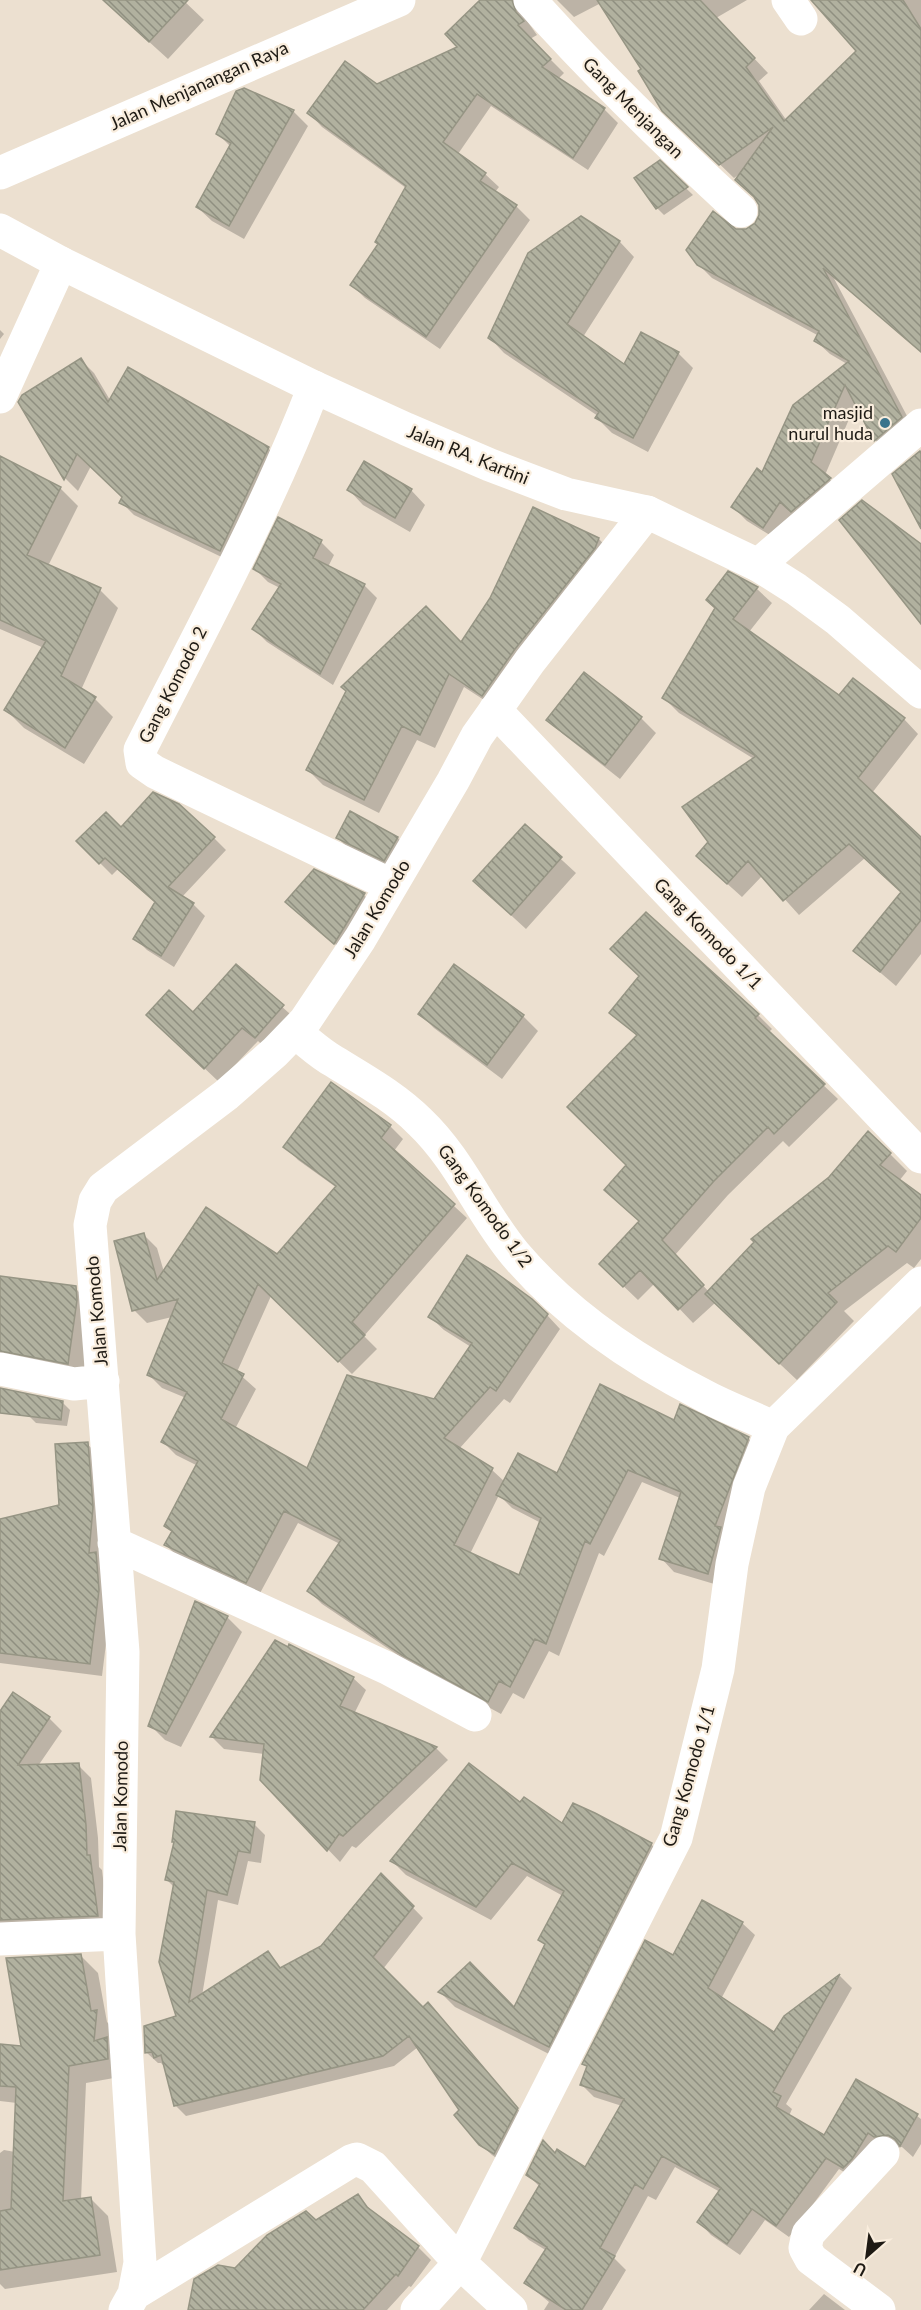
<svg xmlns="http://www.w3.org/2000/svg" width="921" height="2310" viewBox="0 0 921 2310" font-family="Lato,sans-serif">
<defs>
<pattern id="building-back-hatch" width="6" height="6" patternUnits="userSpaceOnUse" patternTransform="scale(1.5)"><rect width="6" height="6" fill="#b1b19f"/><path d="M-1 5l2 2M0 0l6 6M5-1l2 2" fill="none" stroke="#8f8f80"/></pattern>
</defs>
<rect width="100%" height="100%" fill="#ece0d0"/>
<!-- shadow -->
<path fill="#0003" fill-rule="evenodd" d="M103,0H183L204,20L168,59Z
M482,0H531L525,18L537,35L530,39L564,73L558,79L604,109L618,123L588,170L491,106L458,154L485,174L499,187L495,192L516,206L530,220L440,349L365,298L352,285L379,245L406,188L322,127L309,113L460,48Z
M557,0H747L716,18L768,73L759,81L787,121L858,51L812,0H921V352L829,269L915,431L889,453L875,440L856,403L825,475L843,492L778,540L747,521L733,507L763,474L847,364L830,354L816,341L819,336L712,278L698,264L736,231H746L756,224L761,215L760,204L743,171L734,178L678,124L601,3L574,17Z
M293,111L308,126L244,239L212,221L197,207L231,147L218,134Z
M659,162L693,195L664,215L657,208Z
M581,217L620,242L634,257L583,337L625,366L678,353L693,368L648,452L612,433L597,418L598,416L504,353L490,338Z
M0,330L4,334L0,339Z
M81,360L94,373L110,400L268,448L281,461L234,563L134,515L121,502L123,497L91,466L78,491L66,479L20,402Z
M0,458L60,488L78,506L48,566L100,590L118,608L81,690L95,699L113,717L84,764L24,728L6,710L44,648L0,629Z
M349,490H411L425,505L410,532L363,505Z
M534,509L599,539L613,554L498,709L464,687L435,748L417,740L379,813L323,785L308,770L462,644L492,598Z
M279,519L321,542L334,555L328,567L364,585L377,598L333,685L267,642L254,629L280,588L268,582L255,569Z
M728,573L757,589L772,603L749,632L839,697L904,719L918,734L872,793L919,837L921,836V954L896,986L855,951L903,893L865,858L799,915L763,875L742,897L713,871L710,842L754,759L679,713L664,698L716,609Z
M641,718L656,733L620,779L563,734L548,720Z
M351,813L398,838L412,853L399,875L352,852L338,838Z
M525,826L576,873L526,929L490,896Z
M121,829L214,838L226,850L182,897L193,904L205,916L174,967L147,950L135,938L157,902L118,869L112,875L78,841Z
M314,871L364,895L371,902L342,950L294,909Z
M236,966L298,1021L270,1052L258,1041L219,1082L163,1029L193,1014Z
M455,966L523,1016L538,1031L502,1079L434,1028L420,1014Z
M611,1013L758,1015L772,1029L768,1033L838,1099L789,1147L783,1141L728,1195L675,1255L709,1292L890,1154L907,1171L899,1181L921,1197V1259L914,1268L907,1263L844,1311L854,1321L797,1380L715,1303L693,1323L655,1283L638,1300L615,1278L640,1222L606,1190L628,1165L638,1037Z
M390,1126L403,1139L394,1151L467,1218L364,1336L377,1349L352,1374L271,1296L237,1372L256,1389L235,1429L308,1470L435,1400L471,1347L444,1330L430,1317L547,1315L560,1329L510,1403L504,1399L459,1449L492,1470L505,1482L558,1475L674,1422L748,1438L761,1451L721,1586L674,1572L661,1558L680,1498L642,1482L604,1556L599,1553L559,1656L549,1651L524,1699L513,1693L501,1714L417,1668L322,1604L309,1591L340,1544L298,1523L259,1595L179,1558L166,1545L173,1533L166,1526L198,1466L176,1455L163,1442L186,1398L162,1388L149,1375L172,1317L147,1323L134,1310L144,1235L157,1248L164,1272L277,1256L337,1188L298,1160L285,1146ZM499,1495L512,1508L541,1523L520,1577L470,1554Z
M0,1278L75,1288L90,1303L91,1315L83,1377L0,1372Z
M3,1390L62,1402L70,1410L67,1426L36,1423Z
M87,1444L100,1456L111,1603L102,1676L0,1663V1520L61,1506Z
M227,1617L242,1632L181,1747L165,1740L150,1725Z
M353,1678L366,1690L354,1714L436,1748L448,1760L356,1848L352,1846L340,1862L261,1779L264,1754L224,1749L212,1737Z
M14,1694L49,1718L62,1731L38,1766L78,1765L91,1778L98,1838L99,1867L102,1870L109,1928L0,1926V1714Z
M521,1804L562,1826L594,1814L651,1844L666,1859L563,2061L455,2007L440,1992L515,2009L545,1945L540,1940L563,1896L527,1876L491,1920L406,1875L392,1861Z
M254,1824L265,1835L261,1863L248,1861L238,1905L218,1900L202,1996L268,1953L282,1969L322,1948L381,1875L423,1918L383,1969L423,2009L439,2015L527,2120L505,2164L492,2155L480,2144L461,2111L418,2047L394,2066L186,2116L176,2106L165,2067L161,2063H158L147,2053L178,2017L175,1888L167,1880L176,1844L173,1841Z
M742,1923L755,1935L721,1999L775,2034L785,2017L840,1976L852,1988L786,2104L792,2109L789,2116L824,2137L856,2081L917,2116L921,2119V2144L913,2157L902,2147L888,2149L857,2180L839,2169L789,2237L765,2220L740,2255L711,2235L699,2222L720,2192L675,2167L656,2200L648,2196L614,2258L626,2270L602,2310H544L549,2302L526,2283L547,2251L529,2240L516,2227L540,2187L528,2175L556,2155L586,2170L622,2106L594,2097L582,2085L588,2068L584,2064L673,1957Z
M81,1956L98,1973L107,2022L114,2029L125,2076L86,2083L81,2200L91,2199L108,2216L117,2272L5,2289L0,2284V2153L4,2150L15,2152L17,2103L0,2101V2046L23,2047Z
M358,2195L375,2215L418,2247L431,2260L411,2287L409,2286L387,2310H190L235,2269Z
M824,2294L845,2310H809Z"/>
<!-- building -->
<path fill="url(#building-back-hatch)" stroke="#969584" stroke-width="1.5" d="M103,0H188L149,42Z
M480,0H512L516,12L524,21L518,25L551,59L542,67L605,108L573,158L477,94L443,142L486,173L480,181L517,205L426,337L350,285L378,244L375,242L406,186L307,113L345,61L377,84L457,47L445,34Z
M597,0H700L755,58L746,67L784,121L856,51L811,0H903L921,29V352L823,268L902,417L874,441L845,385L811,462L831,478L791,512L780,502L763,528L731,507L757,468L762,472L793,405L849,361L814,341L819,331L697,265L686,250L713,211L736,229H746L755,223L759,215V205L754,197L735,180L773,127L719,165L662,111L638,71L641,69Z
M244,88L294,110L229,226L196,207L231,143L216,134L236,91Z
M660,160L688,187L656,209L634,178Z
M581,216L620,241L567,324L624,364L641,332L679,352L633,438L595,418L599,412L488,338L528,253Z
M81,358L108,402L128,367L269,447L220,551L119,503L122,497L77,454L64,480L18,402L22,395Z
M920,451L921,453V529L892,474Z
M0,456L61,487L27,555L101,588L61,676L96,697L65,748L4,710L46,641L0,620Z
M364,461L412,489L395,518L347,490Z
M862,500L921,544V624L839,520Z
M533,507L599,538L595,548L515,649L482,696L449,674L420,735L402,726L364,800L306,770L346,691L341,687L426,606L461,642L490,598Z
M278,517L322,540L313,558L365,584L320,674L252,629L281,584L253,569Z
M728,571L758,587L733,619L839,695L853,678L905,718L858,778L921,837V920L880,972L853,951L901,892L849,844L783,901L748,861L727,884L696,856L708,842L682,807L756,756L662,698L715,608L706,600Z
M584,672L642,717L605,765L546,720Z
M153,792L179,804L215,837L168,887L194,903L161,956L133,939L155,902L105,858L99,864L76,841L106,812L121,827Z
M350,811L398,837L384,861L336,838Z
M525,824L562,857L511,915L473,881Z
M314,869L365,893L334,944L285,902Z
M646,912L759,1014L755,1018L825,1084L774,1134L768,1127L714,1181L662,1240L704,1285L678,1310L640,1270L623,1287L599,1264L639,1221L604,1190L626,1165L567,1107L637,1035L609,1013L639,976L610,949Z
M236,964L284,1005L255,1038L242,1028L204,1069L146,1015L169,990L193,1012Z
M454,964L524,1015L487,1065L418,1014Z
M331,1082L391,1125L381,1138L455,1204L352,1322L365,1335L338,1362L258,1284L222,1363L244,1374L221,1419L307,1468L347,1375L434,1399L472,1343L428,1317L467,1255L495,1272L532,1299L548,1314L496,1391L490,1387L444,1438L493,1468L454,1545L519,1575L541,1518L496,1495L518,1453L557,1473L600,1384L674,1420L680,1404L749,1437L715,1526L721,1527L708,1574L659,1559L681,1492L628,1470L590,1544L585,1541L546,1644L535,1639L510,1687L499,1681L488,1702L402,1655L307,1591L341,1540L284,1511L246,1583L164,1545L172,1531L164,1526L198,1461L161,1442L187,1392L147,1375L178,1299L132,1311L114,1241L144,1233L157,1280L206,1207L277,1254L336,1186L283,1147Z
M868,1131L891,1153L880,1165L921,1195V1218L896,1252L888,1246L828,1293L837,1302L779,1364L705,1294L754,1242L751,1239L829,1177Z
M0,1276L76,1286L77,1300L68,1364L0,1351Z
M0,1388L63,1401L61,1420L0,1413Z
M88,1442L93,1507L89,1553L96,1552L99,1590L90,1664L0,1653V1519L59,1505L55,1444Z
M195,1601L228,1616L166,1734L148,1726Z
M275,1640L288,1647L289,1644L354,1677L340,1706L437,1747L343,1836L339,1834L327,1851L260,1780L264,1744L210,1737Z
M13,1692L50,1717L18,1765L79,1763L86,1825L87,1855H90L98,1916L0,1920V1711Z
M469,1763L520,1802L524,1797L562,1823L573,1803L595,1813L652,1843L549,2047L438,1992L470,1962L514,2007L545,1944L538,1940L564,1891L512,1863L476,1907L390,1861Z
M176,1811L255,1822L250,1853L238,1851L227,1895L207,1890L189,2002L268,1951L280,1968L321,1946L381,1873L414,1906L373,1957L423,2007L428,2002L518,2108L494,2154L479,2145L454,2115L459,2110L409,2036L383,2056L174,2106L161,2055L154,2058L152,2052L145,2053L144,2026L176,2016L159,1962L174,1882L165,1880L174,1842H172Z
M702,1900L743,1922L708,1988L774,2032L784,2016L840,1974L773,2092L781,2096L776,2107L824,2135L856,2079L918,2114L900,2146L895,2139L888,2135L874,2137L868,2133L852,2159L843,2168L826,2158L776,2226L752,2209L727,2244L697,2222L721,2188L662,2156L643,2189L635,2184L600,2248L615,2256L582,2310H566L524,2283L547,2247L514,2228L540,2184L526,2175L543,2140L555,2153L557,2149L585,2167L624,2099L580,2085L587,2066L582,2064L645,1940L673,1955Z
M81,1954L91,2011L97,2010L94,2041L107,2037L108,2059L69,2066L63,2201L91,2197L100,2255L0,2270V2211L11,2209L16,2087L0,2086V2044L21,2046L6,1958Z
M358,2194L367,2207L419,2246L398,2276L396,2274L363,2310H188L194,2279L218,2265L235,2268L267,2235L306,2211L316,2220Z"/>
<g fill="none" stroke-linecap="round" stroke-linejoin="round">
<!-- minor -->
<path stroke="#fff" stroke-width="33" d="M530,0C596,74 668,144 741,211
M788,0L801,19
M0,173L399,0
M314,387C266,512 201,630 140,750L142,763L155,772L391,885
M0,397L61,263
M758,565L921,425
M495,710L921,1157
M295,1032C308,1042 320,1054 335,1062C364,1080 395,1097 420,1122C460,1160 480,1212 515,1254C566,1314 634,1360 703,1395C725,1407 750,1416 773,1427
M0,1369L74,1384L103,1381
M114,1543L387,1668L475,1715
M0,1939L119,1934
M134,2294L351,2161L357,2159L373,2167L460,2263L511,2310
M125,2310L134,2294L140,2263L119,1934L123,1652L90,1225L95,1201L103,1188L226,1095L275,1052L305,1021L360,939L453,781L477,736L530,661L647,512
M417,2310L460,2263L676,1838L718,1669L732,1564L749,1487L773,1427L921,1283
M879,2310L811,2259L805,2248L808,2234L883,2153"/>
<!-- tertiary -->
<path stroke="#fff" stroke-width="33" d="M0,230L61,263L314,387L406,429L490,465L566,494L647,512L758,565L796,589L838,620L921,692"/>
</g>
<!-- markers -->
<circle fill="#39738c" stroke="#f9eddd" stroke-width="2" cx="885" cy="423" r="6"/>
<g text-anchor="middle" stroke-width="4.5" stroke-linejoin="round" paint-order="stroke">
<!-- street labels -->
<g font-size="18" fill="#1e1a14" stroke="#f9eddd">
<text transform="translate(199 86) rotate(-24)" y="6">Jalan Menjanangan Raya</text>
<text transform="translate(633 108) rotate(45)" y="6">Gang Menjangan</text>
<text transform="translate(468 455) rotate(22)" y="6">Jalan RA. Kartini</text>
<text transform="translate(173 685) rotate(-63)" y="6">Gang Komodo 2</text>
<text transform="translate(377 909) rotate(-59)" y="6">Jalan Komodo</text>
<text transform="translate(708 934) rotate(46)" y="6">Gang Komodo 1/1</text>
<text transform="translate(485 1206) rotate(54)" y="6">Gang Komodo 1/2</text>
<text transform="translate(97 1311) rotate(-95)" y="6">Jalan Komodo</text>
<text transform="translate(689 1776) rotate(-74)" y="6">Gang Komodo 1/1</text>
<text transform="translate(121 1796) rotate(-89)" y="6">Jalan Komodo</text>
</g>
<!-- poi labels -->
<g font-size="18" fill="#1e1a14" stroke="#f9eddd" text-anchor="end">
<text x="873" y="419">masjid<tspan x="873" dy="21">nurul huda</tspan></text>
</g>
</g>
<!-- north arrow -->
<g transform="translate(867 2256) rotate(208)" stroke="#f9eddd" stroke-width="4.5" paint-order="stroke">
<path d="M0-4.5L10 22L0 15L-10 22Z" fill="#1e1a14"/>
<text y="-9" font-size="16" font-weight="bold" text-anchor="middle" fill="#1e1a14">U</text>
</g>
</svg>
